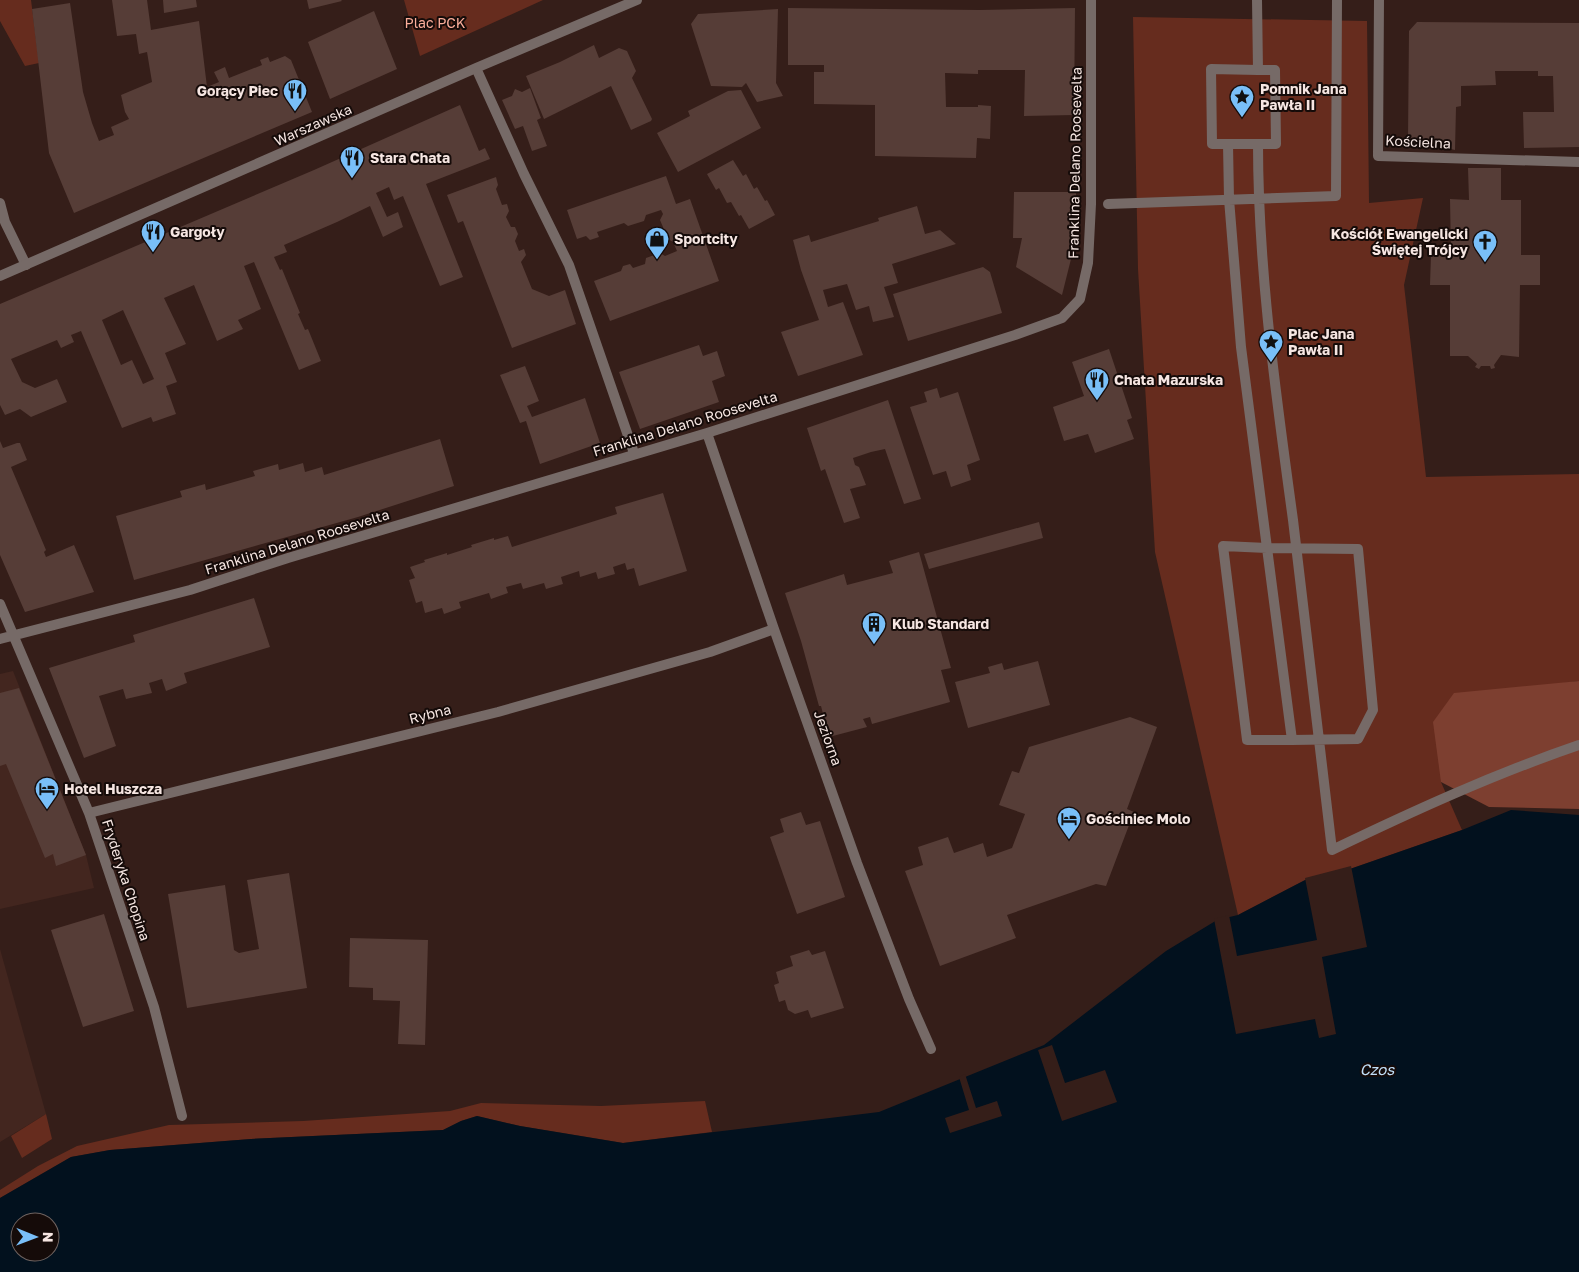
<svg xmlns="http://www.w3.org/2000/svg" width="1579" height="1272" viewBox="0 0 1579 1272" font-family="'Golos Text',sans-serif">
<rect width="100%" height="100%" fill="#351e19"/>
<!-- built -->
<path fill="#43261f" d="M13,671L86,855L94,888L0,909V674Z
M0,949L46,1114L0,1142Z"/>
<!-- green -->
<path fill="#662c1e" d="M0,0H31L39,63L25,66L0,21Z
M404,0H543L420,56Z
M1133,17L1367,21L1369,203L1423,198L1404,285L1426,477L1579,474V681L1564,683L1441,782L1462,830L1350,869L1309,878L1238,915L1155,552L1138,269Z
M705,1101L712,1132L623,1143L520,1126L477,1116L461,1121L443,1130L251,1139L110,1150L71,1157L0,1198V1190L38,1166L77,1146L169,1125L303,1121L450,1111L481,1103L601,1106Z
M46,1114L52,1139L22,1158L11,1136Z"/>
<!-- forest -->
<path fill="#7d3f30" d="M1579,681V809L1489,807L1441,782L1433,722L1454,693Z"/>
<!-- water -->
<path fill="#02111e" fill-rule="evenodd" d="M1511,810L1579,815V1272H0V1198L71,1157L110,1150L251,1139L443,1130L461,1121L477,1116L520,1126L623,1143L879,1112L1044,1045L1166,951L1217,920L1238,915L1309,878L1350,869L1462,830ZM20,1222H50V1252H20Z"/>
<!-- pier -->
<path fill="#351e19" d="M1351,866L1367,947L1322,957L1336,1034L1319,1038L1315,1019L1236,1034L1214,919L1229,915L1237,956L1317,940L1305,878Z
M1052,1045L1065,1083L1105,1070L1117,1102L1062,1121L1038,1050Z
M965,1074L976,1108L997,1101L1002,1116L950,1133L945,1118L969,1110L959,1077Z"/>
<!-- building -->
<path fill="#563d37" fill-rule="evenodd" d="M112,0H147L151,30L199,21L207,87L219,82L214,72L225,67L229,78L262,65L260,60L268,57L270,62L285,56L291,60L312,112L74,213L49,153L32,9L70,3L83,92L92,123L99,141L114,135L111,127L129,119L125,112L121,95L152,82L147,52L139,54L136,34L117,36Z
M163,0H196L197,7L164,13Z
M307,0H341L342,1L309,9Z
M788,8L980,10L1075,8L1074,115L1024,116L1025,70H978V74L945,73L946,107H978V105L991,106L990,139L977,138L976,158L875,156V105L814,104V72H824V65H788Z
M778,9L776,83L783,96L757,102L746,83L742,87L711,86L691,24L698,14Z
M374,11L397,69L330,99L308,42Z
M1417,22L1579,23V147L1524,148L1523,112H1554L1553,76H1538V71H1495L1496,85L1461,86V106L1456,107L1455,150L1408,138L1409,31Z
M594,45L599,58L619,48L627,51L636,71L632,78L652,119L651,121L631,130L611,86L544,119L526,76L560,62Z
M530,88L541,118L537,120L547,146L532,151L523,126L515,129L502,100L512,96L515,89L522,92Z
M741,90L761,128L678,172L657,133L690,116L688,111L728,91Z
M460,105L479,151L485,148L490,159L426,184L463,277L440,286L403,196L394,200L389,187L376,193L387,217L398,212L403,227L383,237L370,206L337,222L284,245L287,252L274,257L280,270L282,269L300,313L298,314L305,330L308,329L321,361L299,370L254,262L244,266L261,309L238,320L243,329L217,341L194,285L164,298L186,344L165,353L177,382L166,386L176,414L153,422L151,417L122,428L81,331L71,335L74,342L61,348L57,340L11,359L22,382L35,388L57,379L67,402L31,417L20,409L5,415L0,405V304L314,170ZM123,310L154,379L143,384L132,360L121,365L102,320Z
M733,160L743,176L746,174L754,189L757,187L765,201L767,200L775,215L749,229L741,215L739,216L731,202L727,203L719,188L716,190L707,174Z
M1468,168H1501V200H1521V255H1540V285H1520L1519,357L1501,355L1494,365L1495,368L1491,369L1490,366H1481L1479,369L1475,367L1477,364L1468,356H1450V285H1430L1431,254L1451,253L1450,199L1469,200Z
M666,176L676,204L690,199L719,281L610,321L594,281L621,271L623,266L630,264L633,268L645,264L646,258L660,253L665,256L677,251L673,242L668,239L660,220L663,214L661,210L646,215L644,221L628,226L624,223L597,232L599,237L590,240L586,236L577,239L567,210Z
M496,177L498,185L496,189L502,205L507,204L509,211L506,217L511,227H515L518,234L515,241L519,251L524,249L526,255L521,262L532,289L549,296L565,290L576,324L512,348L463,221L458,223L447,195Z
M1014,192H1076V239L1062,295L1016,267L1022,238H1013Z
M917,206L925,234L940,230L956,244L892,264L898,283L884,287L894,317L873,322L869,306L856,310L847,284L823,290L828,307L843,302L863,355L798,376L781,332L819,320L801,270L793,240L809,235L811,242L879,221L878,218Z
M983,267L990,272L1002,313L908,341L893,294Z
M699,345L703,356L717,351L725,376L712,381L719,402L640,429L619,372Z
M1109,349L1132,418L1127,420L1134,439L1095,453L1088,434L1064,441L1053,407L1084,396L1072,362Z
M525,366L539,401L527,406L532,417L585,398L600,443L540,464L526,421L520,423L500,375Z
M937,388L940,398L958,392L980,460L967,465L971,480L951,487L946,471L933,475L910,407L927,402L924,392Z
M888,400L921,499L904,504L885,449L871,452L853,458L855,465L859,467L866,485L850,489L860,518L844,523L825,469L821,471L807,428Z
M440,439L454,486L358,517L134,580L116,516L182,497L180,491L205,484L206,490L255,476L253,471L278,464L279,470L303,463L305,472L322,467L324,475Z
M0,441L3,448L17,443H20L27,460L11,467L46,550L44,552L46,557L74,545L94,592L25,612L0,555Z
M663,493L687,571L639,586L634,568L627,570L625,563L613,567L615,574L598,579L596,572L580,577L579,571L561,577L563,584L546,589L544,583L523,589L521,583L506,587L508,593L491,599L489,593L459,602L461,608L444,614L442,608L425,613L422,601L416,603L409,580L415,578L410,567L425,562L424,560L447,553V555L472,547L471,545L494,538V540L508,536L512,547L617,514L615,507Z
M1039,522L1043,538L929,569L924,554Z
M919,552L951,668L941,670L950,702L872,724L870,717L863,719L867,727L829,737L821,706H819L801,641L785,593L844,574L847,585L893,573L889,561Z
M254,598L270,647L184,673L187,683L166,691L162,679L149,683L152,693L126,699L123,689L99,696L116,746L84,758L49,668L135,642L133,635Z
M1038,661L1050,705L968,728L955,682L990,673L988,667L1002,663L1004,670Z
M19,688L86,855L56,866L53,854L45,858L6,764L0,766V693Z
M1130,717L1157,727L1127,809L1134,812L1106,886L1096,884L1007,915L1016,938L940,966L905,871L923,865L918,847L948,837L954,853L983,843L987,857L1012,848L1025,814L999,805L1012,771L1019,773L1029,747Z
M801,812L806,825L820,821L845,897L797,914L770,837L784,832L780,819Z
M289,873L307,988L187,1008L168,894L225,885L234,950L239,953L259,949L247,880Z
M104,914L134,1011L83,1027L51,930Z
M350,938L428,940L425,1045L398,1044L400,1001L373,1000V988L349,987Z
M809,950L812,955L825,951L844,1008L811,1018L808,1010L795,1014L788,1010L785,1000L779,1002L774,985L779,983L776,972L793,966L790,956Z"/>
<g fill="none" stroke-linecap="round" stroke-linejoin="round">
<!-- lane -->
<path stroke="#766a67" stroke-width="10" d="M0,203L5,222L26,265"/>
<!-- street -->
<path stroke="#766a67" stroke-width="10" d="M1257,0L1258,70H1275L1276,144H1258C1258,270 1276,395 1293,520C1307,630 1320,740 1332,850C1413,811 1494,774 1579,745
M1379,0L1378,156L1579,162
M476,68L524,174L569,265L634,453
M1228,144H1212L1211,69L1258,70
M1258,144H1228L1229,199L1241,347L1267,548L1223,546L1247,740H1292
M1108,204L1336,196L1337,0
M0,276L476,68L637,0
M707,433L774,629L857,863L909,999L931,1049
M1267,548L1358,549L1373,710L1358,739L1292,740Z
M0,604L89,813L154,1007L182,1116
M0,639L190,590L288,558L707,433L1015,335L1062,318L1080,299L1088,263L1091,204V0
M89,813L498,712L710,652L774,629"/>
</g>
<!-- icons -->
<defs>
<symbol id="restaurant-pin" viewBox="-11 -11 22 30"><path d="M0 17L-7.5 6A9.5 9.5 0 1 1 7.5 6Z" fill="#79bff8" stroke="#150b09"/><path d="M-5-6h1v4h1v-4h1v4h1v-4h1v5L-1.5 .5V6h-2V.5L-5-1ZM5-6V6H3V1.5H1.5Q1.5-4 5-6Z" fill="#111"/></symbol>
<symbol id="sight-pin" viewBox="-11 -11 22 30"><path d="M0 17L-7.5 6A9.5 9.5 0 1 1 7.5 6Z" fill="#79bff8" stroke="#150b09"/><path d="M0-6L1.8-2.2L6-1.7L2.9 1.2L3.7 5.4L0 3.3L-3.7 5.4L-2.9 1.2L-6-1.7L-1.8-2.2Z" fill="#111"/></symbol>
<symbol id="shop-pin" viewBox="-11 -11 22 30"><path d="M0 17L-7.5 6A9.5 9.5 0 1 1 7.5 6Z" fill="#79bff8" stroke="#150b09"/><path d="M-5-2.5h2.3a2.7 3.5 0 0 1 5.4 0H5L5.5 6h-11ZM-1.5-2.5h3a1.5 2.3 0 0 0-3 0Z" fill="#111"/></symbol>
<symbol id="church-pin" viewBox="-11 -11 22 30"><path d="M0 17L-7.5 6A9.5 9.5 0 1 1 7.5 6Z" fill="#79bff8" stroke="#150b09"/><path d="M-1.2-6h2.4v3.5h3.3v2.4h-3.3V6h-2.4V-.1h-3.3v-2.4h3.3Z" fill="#111"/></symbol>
<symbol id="building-pin" viewBox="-11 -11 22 30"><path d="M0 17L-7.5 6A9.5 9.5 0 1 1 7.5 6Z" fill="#79bff8" stroke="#150b09"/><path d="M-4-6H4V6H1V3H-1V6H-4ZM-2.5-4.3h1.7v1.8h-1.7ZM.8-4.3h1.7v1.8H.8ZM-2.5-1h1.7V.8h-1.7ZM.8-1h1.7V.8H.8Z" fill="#111"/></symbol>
<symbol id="hotel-pin" viewBox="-11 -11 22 30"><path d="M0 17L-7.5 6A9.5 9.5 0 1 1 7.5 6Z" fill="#79bff8" stroke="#150b09"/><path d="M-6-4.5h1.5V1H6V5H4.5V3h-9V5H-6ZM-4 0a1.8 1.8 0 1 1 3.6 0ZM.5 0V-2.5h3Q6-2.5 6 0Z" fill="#111"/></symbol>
</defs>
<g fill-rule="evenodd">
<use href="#restaurant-pin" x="281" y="77" width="28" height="38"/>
<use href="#sight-pin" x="1228" y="83" width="28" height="38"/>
<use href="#restaurant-pin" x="338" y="144" width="28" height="38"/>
<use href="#restaurant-pin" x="139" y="218" width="28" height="38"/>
<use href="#shop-pin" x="643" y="225" width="28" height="38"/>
<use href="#church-pin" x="1471" y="228" width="28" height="38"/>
<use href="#sight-pin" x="1257" y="328" width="28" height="38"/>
<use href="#restaurant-pin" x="1083" y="366" width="28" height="38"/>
<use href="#building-pin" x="860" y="610" width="28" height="38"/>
<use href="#hotel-pin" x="33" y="775" width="28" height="38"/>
<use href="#hotel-pin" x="1055" y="805" width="28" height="38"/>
</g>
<g text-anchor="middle" stroke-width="4" stroke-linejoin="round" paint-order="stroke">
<!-- park labels -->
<g font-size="14" fill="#fbad9a" stroke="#150b09">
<text x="435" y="28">Plac PCK</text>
</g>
<!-- poi labels -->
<g font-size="14" font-weight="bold" fill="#f6e6e2" stroke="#150b09" text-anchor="start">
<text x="1260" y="94">Pomnik Jana<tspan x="1260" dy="16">Pawła II</tspan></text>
<text x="278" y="96" text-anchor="end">Gorący Piec</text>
<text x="370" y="163">Stara Chata</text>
<text x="170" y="237">Gargoły</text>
<text x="1468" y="239" text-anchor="end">Kościół Ewangelicki<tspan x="1468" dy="16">Świętej Trójcy</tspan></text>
<text x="674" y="244">Sportcity</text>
<text x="1288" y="339">Plac Jana<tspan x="1288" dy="16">Pawła II</tspan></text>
<text x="1114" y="385">Chata Mazurska</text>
<text x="892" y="629">Klub Standard</text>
<text x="64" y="794">Hotel Huszcza</text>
<text x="1086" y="824">Gościniec Molo</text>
</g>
<!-- street labels -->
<g font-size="14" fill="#f6e6e2" stroke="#150b09">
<text transform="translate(313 125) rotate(-24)" y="5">Warszawska</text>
<text transform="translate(1418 142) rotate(3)" y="5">Kościelna</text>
<text transform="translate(1075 163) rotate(-89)" y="5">Franklina Delano Roosevelta</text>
<text transform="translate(685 424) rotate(-17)" y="5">Franklina Delano Roosevelta</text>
<text transform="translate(297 542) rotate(-17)" y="5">Franklina Delano Roosevelta</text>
<text transform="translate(430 714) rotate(-14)" y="5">Rybna</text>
<text transform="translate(828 738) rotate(70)" y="5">Jeziorna</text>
<text transform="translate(126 880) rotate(72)" y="5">Fryderyka Chopina</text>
</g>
<!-- water labels -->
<g font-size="15" font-style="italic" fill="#c0dff9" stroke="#150b09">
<text x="1377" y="1075">Czos</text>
</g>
</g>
<!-- north arrow -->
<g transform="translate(35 1237) rotate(91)"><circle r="24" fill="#150b09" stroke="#6f6360"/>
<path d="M0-4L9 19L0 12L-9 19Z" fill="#79bff8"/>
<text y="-8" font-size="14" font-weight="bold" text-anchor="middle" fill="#f6e6e2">N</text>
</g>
</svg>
